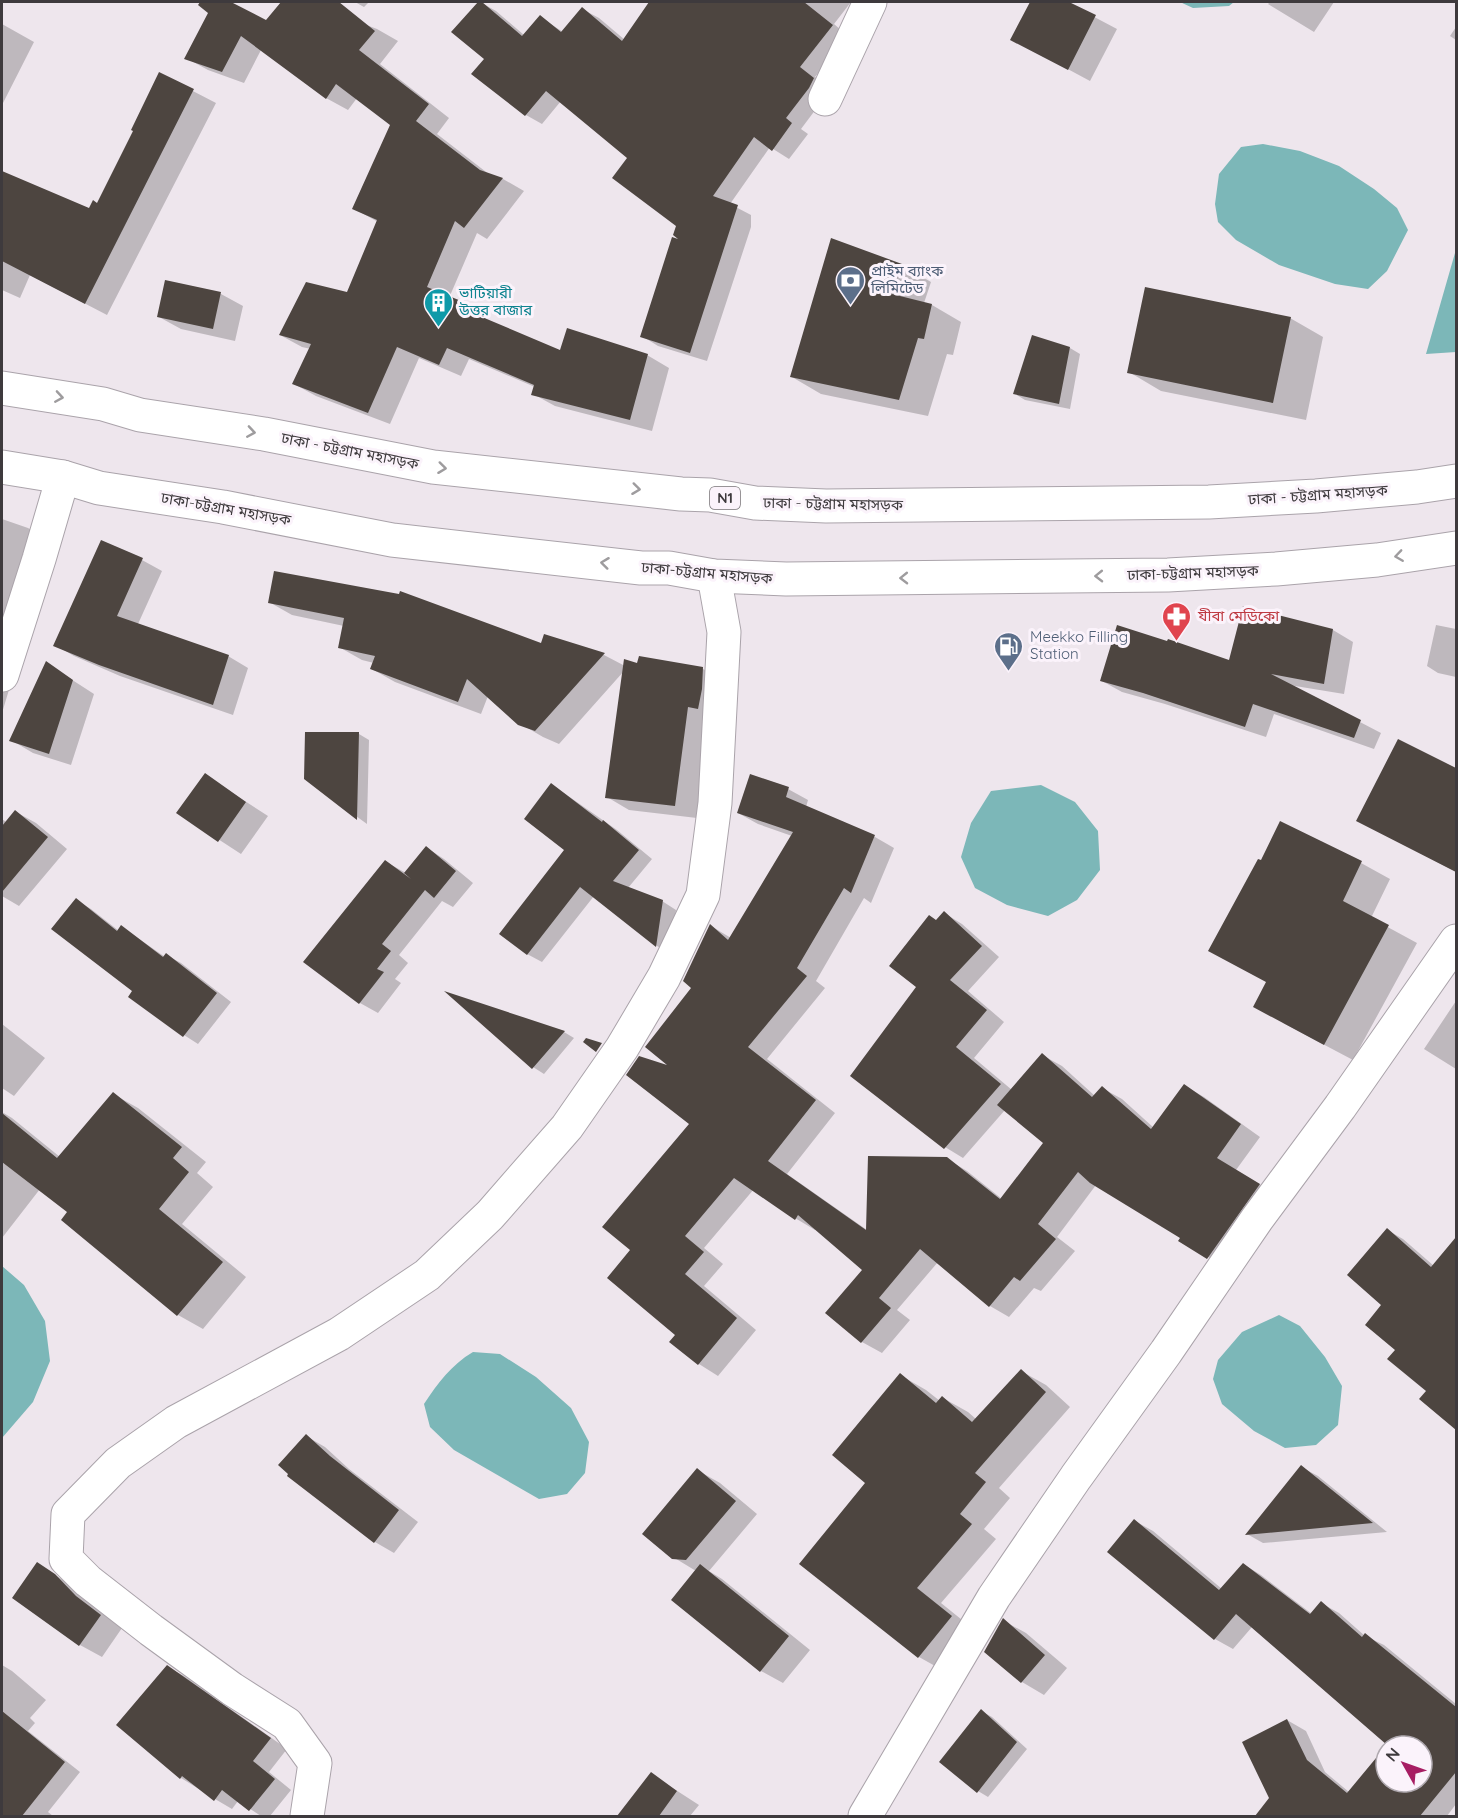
<svg xmlns="http://www.w3.org/2000/svg" width="1458" height="1818" viewBox="0 0 1458 1818" font-family="Quicksand,'Noto Sans Bengali',sans-serif">
<rect width="100%" height="100%" fill="#eee6ed"/>
<!-- water -->
<path fill="#7cb7b8" d="M1180,2H1234L1229,6L1193,8Z
M1263,144L1300,151L1339,166L1374,189L1397,208L1408,230L1387,271L1368,289L1335,284L1279,265L1236,240L1218,222L1215,204L1219,174L1241,147Z
M1455,253H1456V352L1426,354Z
M1041,785L1075,802L1098,831L1100,870L1077,900L1048,916L1007,905L975,888L961,857L971,823L991,791Z
M2,1266L24,1285L45,1321L50,1361L33,1402L2,1438Z
M1279,1315L1300,1326L1325,1357L1342,1386L1338,1425L1316,1445L1285,1448L1254,1431L1222,1404L1213,1379L1218,1360L1242,1332Z
M473,1352L500,1354L536,1377L571,1408L589,1442L585,1473L567,1494L539,1499L454,1450L430,1427L424,1404C438,1383 451,1365 473,1352Z"/>
<!-- shadow -->
<path fill="#0003" d="M202,2H228L266,22L283,2H306L377,29L398,41L380,64L449,118L437,134L490,175L503,179L524,191L487,239L477,233L449,298L487,317L485,320L560,352L647,355L669,368L652,431L555,406L533,394L535,387L469,359L461,376L419,358L390,424L316,396L294,384L311,349L302,347L280,335L347,294L378,222L353,208L391,125L357,98L348,110L326,98L261,50L244,83L208,70L186,58L210,12L200,5Z
M355,2H369L364,7Z
M480,2L496,11L524,35L540,17L563,32L582,9L599,18L625,40L657,44L689,2H851L834,24L848,36L815,77L830,89L825,97L801,129L808,134L789,159L770,147L730,204L751,215V227L707,361L658,346L642,336L685,243L678,226L629,158L561,101L542,124L526,115L474,74L486,59L454,32Z
M1032,2H1066L1117,29L1090,81L1012,39Z
M1270,2H1334L1314,32L1268,4Z
M2,24L34,42L2,105Z
M1456,27V40L1450,36Z
M160,74L216,103L107,315L30,275L20,298L2,290V172L89,210L98,205L135,131Z
M902,265L931,282L924,303L932,305L961,322L953,355L947,354L928,416L821,394L792,377Z
M167,282L221,294L243,306L235,341L181,329L159,317Z
M1290,318L1323,337L1306,420L1161,391L1129,372Z
M1070,348L1080,354L1070,409L1025,400L1015,394Z
M2,519L28,528L53,543L2,713Z
M101,542L142,560L162,571L138,624L228,656L248,668L233,715L120,676L74,656L55,645Z
M269,602L542,645L545,636L604,655L625,666L703,669L725,681L697,818L629,810L607,797L624,671L559,744L543,737L519,723L488,696L481,714L395,682L372,669L374,663L362,660L339,647L344,626L292,615Z
M1436,625L1456,629V677L1438,673L1427,666Z
M1333,630L1353,642L1344,694L1289,685L1381,733L1374,749L1274,714L1266,737L1165,704L1122,692L1102,681L1230,661Z
M46,663L94,694L71,765L33,753L11,740Z
M359,734L369,740L367,824L305,779Z
M1398,741L1456,770V872L1358,820Z
M205,775L268,816L241,854L178,813Z
M551,784L617,830L652,859L628,888L662,901L676,910L671,954L657,946L594,896L542,962L527,954L566,850Z
M788,789L808,800L806,807L875,837L894,848L871,903L864,898L816,981L825,988L767,1059L835,1113L787,1174L867,1230L947,1159L967,1171L1002,1199L1045,1143L1005,1110L963,1158L945,1147L918,987L937,921L944,913L962,924L999,957L968,991L1004,1022L974,1058L1012,1090L1042,1055L1062,1066L1095,1096L1102,1088L1122,1099L1154,1128L1185,1086L1204,1097L1260,1137L1236,1170L1279,1196L1228,1269L1208,1257L1182,1238L1096,1185L1057,1237L1075,1251L1041,1291L1034,1288L1009,1317L990,1306L938,1262L897,1310L910,1320L882,1353L862,1342L828,1313L864,1269L816,1228L815,1230L795,1218L754,1189L704,1248L723,1264L704,1286L756,1330L718,1376L699,1364L677,1335L632,1250L691,1123L674,1068L693,988L711,926L731,938L792,836L758,824L738,813Z
M16,812L36,823L67,849L19,906L2,896V819L6,822Z
M1280,823L1361,863L1390,879L1371,918L1417,943L1353,1060L1283,1023L1268,982L1261,862Z
M427,848L444,859L473,883L453,907L442,901L399,955L408,963L395,979L401,983L378,1013L360,1003L305,962L386,862L406,873Z
M76,900L91,909L119,931L122,927L165,957L166,955L181,963L231,1002L198,1044L184,1035L134,991Z
M450,995L564,1032L574,1038L544,1074L533,1067Z
M1456,1001V1069L1424,1049Z
M2,1024L45,1058L14,1096L2,1088Z
M113,1094L138,1108L206,1162L197,1173L213,1187L182,1224L246,1277L203,1329L178,1315L63,1219L69,1212L40,1189L2,1238V1112L12,1118L60,1157Z
M1387,1230L1403,1239L1434,1266L1453,1243L1456,1245V1426L1447,1421L1428,1391L1397,1350L1383,1305Z
M1021,1371L1046,1385L1070,1407L999,1488L1010,1498L984,1529L996,1539L941,1603L977,1632L944,1671L919,1657L801,1564L867,1482L900,1375L926,1390L940,1401L943,1398L968,1412L976,1419Z
M306,1436L325,1447L349,1469L418,1522L394,1553L375,1542L289,1476Z
M1301,1467L1318,1476L1387,1532L1263,1543L1247,1534Z
M697,1470L720,1483L757,1514L709,1571L722,1579L810,1650L783,1683L761,1671L696,1571L673,1557Z
M1135,1521L1153,1531L1222,1589L1243,1564L1261,1575L1312,1614L1321,1603L1339,1613L1365,1636L1384,1645L1456,1704V1804L1447,1816H1257L1271,1798L1287,1720L1306,1731L1325,1772L1349,1792L1386,1748V1782H1422V1746H1388L1389,1745L1252,1627L1233,1649L1215,1639L1109,1552Z
M38,1564L77,1589L99,1610L122,1628L102,1657L80,1645Z
M1004,1621L1026,1633L1067,1668L1044,1695L1022,1682L986,1651Z
M2,1665L12,1671L46,1700L30,1718L35,1723L28,1731L80,1772L48,1812L53,1816H2Z
M167,1667L184,1676L287,1749L269,1772L291,1790L270,1816H261L238,1801L232,1809L215,1799L181,1778L118,1725Z
M981,1711L992,1717L1027,1749L988,1797L978,1791Z
M651,1774L699,1805L690,1816H619Z"/>
<!-- building -->
<path fill="#4d4540" d="M200,2H231L266,20L281,2H339L375,31L359,50L429,104L416,121L480,170L503,178L464,228L455,221L427,287L466,303L463,309L560,350L567,328L648,354L630,420L531,395L534,385L447,348L439,365L397,347L368,413L292,384L311,344L279,335L306,282L347,292L377,220L352,209L390,125L336,84L326,99L241,36L222,72L184,59L208,13L198,5Z
M478,2H482L522,36L540,15L561,32L582,7L622,41L649,2H804L833,25L800,67L814,78L809,88L786,118L792,123L772,151L754,137L713,196L738,205L690,353L640,337L672,237L678,239L673,235L676,226L612,178L627,158L546,91L525,116L471,74L484,59L451,32Z
M1030,2H1069L1096,15L1068,70L1010,40Z
M159,72L194,89L85,304L2,261V171L89,208L93,200L97,203L133,131L131,130Z
M831,238L902,264L892,294L932,304L924,339L918,338L899,400L790,377Z
M165,280L221,292L213,329L157,317Z
M1145,287L1291,317L1273,403L1127,373Z
M1032,335L1070,347L1059,404L1013,394Z
M101,540L143,558L117,616L229,655L213,705L99,665L53,646Z
M274,571L399,594L400,591L541,643L544,634L605,653L535,731L518,725L467,679L458,702L370,669L375,656L338,648L344,618L268,603Z
M1243,606L1333,629L1324,684L1271,674L1361,720L1354,738L1253,704L1245,727L1143,693L1100,681L1117,625L1167,641L1168,639L1229,660Z
M639,656L703,667L702,689L698,709L688,707L675,806L605,798L624,659L637,663Z
M46,661L73,680L49,754L9,741Z
M305,732H359L357,820L304,779Z
M1398,739L1456,768V872L1356,821Z
M205,773L246,802L218,842L176,813Z
M750,774L789,787L786,797L875,835L851,893L844,888L797,968L807,976L748,1047L816,1100L768,1161L866,1230L868,1156L947,1157L1000,1199L1043,1143L997,1105L1042,1053L1092,1097L1102,1086L1151,1129L1184,1084L1241,1124L1217,1158L1260,1184L1207,1259L1178,1241L1180,1238L1090,1183L1078,1172L1038,1224L1056,1239L1020,1281L1014,1277L989,1307L920,1249L879,1298L891,1308L861,1343L825,1313L862,1270L798,1215L795,1220L734,1178L685,1236L704,1252L685,1274L737,1318L698,1365L669,1342L675,1335L607,1278L630,1250L602,1227L689,1124L626,1075L639,1056L667,1065L645,1047L691,988L683,981L710,924L728,940L793,832L737,813Z
M551,783L602,822L603,820L639,850L613,881L663,900L656,947L580,887L527,955L499,934L564,850L524,819Z
M15,810L48,837L2,892V826Z
M1280,821L1362,861L1343,901L1389,925L1324,1045L1253,1007L1266,982L1208,951L1258,859L1261,860Z
M426,846L456,871L434,898L425,890L382,944L391,951L377,969L384,972L359,1004L303,962L385,860L411,879L404,873Z
M76,898L117,931L121,925L163,957L166,953L217,993L183,1037L128,997L132,991L51,929Z
M944,911L982,946L950,980L987,1010L956,1047L1001,1084L944,1149L850,1076L916,987L889,966L929,915L936,920Z
M444,991L565,1031L532,1069Z
M586,1038L602,1043L596,1052L583,1042Z
M113,1092L182,1147L173,1158L189,1172L159,1209L223,1262L177,1316L61,1220L67,1212L2,1162V1113L57,1158Z
M1387,1228L1431,1267L1456,1237V1430L1419,1399L1426,1391L1387,1359L1395,1350L1365,1325L1381,1305L1347,1275Z
M1021,1369L1046,1392L975,1473L986,1482L960,1514L972,1524L917,1588L952,1616L918,1658L799,1564L865,1483L832,1455L900,1373L936,1403L942,1396L972,1422Z
M306,1434L330,1456L399,1510L374,1543L287,1476L288,1474L278,1465Z
M1301,1465L1373,1523L1245,1535Z
M697,1468L736,1501L686,1560L672,1559L642,1534Z
M1134,1519L1219,1590L1243,1563L1310,1614L1321,1601L1362,1637L1365,1633L1456,1707V1772L1420,1816H1255L1269,1798L1242,1742L1287,1719L1307,1760L1347,1793L1386,1746V1782H1422V1746H1386L1387,1745L1236,1614L1214,1640L1107,1552Z
M37,1562L55,1574L76,1596L101,1615L79,1646L12,1598Z
M700,1564L789,1636L760,1672L671,1600Z
M1003,1618L1045,1655L1021,1683L984,1652Z
M167,1665L271,1738L253,1761L275,1779L249,1811L222,1790L214,1801L182,1776L180,1779L116,1725Z
M981,1709L1017,1742L977,1793L939,1762Z
M2,1711L65,1762L22,1816H2Z
M651,1772L677,1791L659,1816H617Z"/>
<g fill="none" stroke-linecap="round" stroke-linejoin="round">
<defs>
<path id="street" d="M825,99L870,2
M2,675L39,559L63,477
M307,1816L315,1763L287,1724L232,1689L151,1630L88,1581L66,1559L68,1514L118,1463L176,1422L339,1334L427,1275L490,1215L567,1127L622,1048L664,977L703,895L715,803L724,632L714,576
M865,1816L994,1597L1076,1477L1166,1352L1257,1219L1340,1107L1456,941"/>
<path id="highway" d="M2,388L103,404L140,415L264,434L433,467L681,494L710,495L755,503L826,506L1209,502L1316,496L1417,487L1456,481
M2,467L63,477L99,488L223,507L392,540L641,568H669L714,576L786,579L1168,575L1276,569L1377,560L1456,548"/>
</defs>
<!-- street casing -->
<use href="#street" stroke="#aaa3aa" stroke-width="35"/>
<!-- highway casing -->
<use href="#highway" stroke="#aaa3aa" stroke-width="35"/>
<!-- street -->
<use href="#street" stroke="#fff" stroke-width="33"/>
<!-- highway -->
<use href="#highway" stroke="#fff" stroke-width="33"/>
</g>
<!-- one-way arrows -->
<defs><path id="oneway-chevron" d="M-2-3.5L2.5 0L-2 3.5" fill="none" stroke-width="1.6" stroke-linecap="round" stroke-linejoin="round" transform="scale(1.5)"/></defs>
<g stroke="#9e9c9e">
<use href="#oneway-chevron" transform="translate(59 397) rotate(9)"/>
<use href="#oneway-chevron" transform="translate(251 432) rotate(9)"/>
<use href="#oneway-chevron" transform="translate(442 468) rotate(7)"/>
<use href="#oneway-chevron" transform="translate(636 489) rotate(7)"/>
<use href="#oneway-chevron" transform="translate(1399 556) rotate(172)"/>
<use href="#oneway-chevron" transform="translate(605 563) rotate(-173)"/>
<use href="#oneway-chevron" transform="translate(1099 576) rotate(179)"/>
<use href="#oneway-chevron" transform="translate(904 578) rotate(179)"/>
</g>
<!-- icons -->
<defs>
<symbol id="bank-pin" viewBox="-11 -11 22 30"><path d="M0 17L-7.5 6A9.5 9.5 0 1 1 7.5 6Z" fill="#5c6f8a" stroke="#fbf3fb"/><path d="M-6-4H6V4H-6ZM0-2.3a2.3 2.3 0 1 0 0 4.6a2.3 2.3 0 1 0 0-4.6Z" fill="#fff"/></symbol>
<symbol id="building-pin" viewBox="-11 -11 22 30"><path d="M0 17L-7.5 6A9.5 9.5 0 1 1 7.5 6Z" fill="#0f9aa8" stroke="#fbf3fb"/><path d="M-4-6H4V6H1V3H-1V6H-4ZM-2.5-4.3h1.7v1.8h-1.7ZM.8-4.3h1.7v1.8H.8ZM-2.5-1h1.7V.8h-1.7ZM.8-1h1.7V.8H.8Z" fill="#fff"/></symbol>
<symbol id="pharmacy-pin" viewBox="-11 -11 22 30"><path d="M0 17L-7.5 6A9.5 9.5 0 1 1 7.5 6Z" fill="#e0444e" stroke="#fbf3fb"/><path d="M-2-6h4v4h4v4h-4v4h-4v-4h-4v-4h4Z" fill="#fff"/></symbol>
<symbol id="fuel-pin" viewBox="-11 -11 22 30"><path d="M0 17L-7.5 6A9.5 9.5 0 1 1 7.5 6Z" fill="#5c6f8a" stroke="#fbf3fb"/><path d="M-5.5-6h7V0h2V4h1.3V-2.5L3-4.5l.8-.8L6-3V5H2.5V1h-1V6h-7ZM-4.2-4.7v3.2H.2V-4.7Z" fill="#fff"/></symbol>
</defs>
<g fill-rule="evenodd">
<use href="#bank-pin" x="834" y="264" width="33" height="45"/>
<use href="#building-pin" x="422" y="286" width="33" height="45"/>
<use href="#pharmacy-pin" x="1160" y="600" width="33" height="45"/>
<use href="#fuel-pin" x="992" y="630" width="33" height="45"/>
</g>
<g text-anchor="middle" stroke-width="6" stroke-linejoin="round" paint-order="stroke">
<!-- shield labels -->
<rect fill="#fbf3fb" stroke="#777276" stroke-width="1.5" x="710" y="487" width="30" height="22" rx="4.5"/>
<g font-size="14" font-weight="bold" fill="#3e3a3d">
<text x="725" y="503">N1</text>
</g>
<!-- service labels -->
<g font-size="15" fill="#4e5e75" stroke="#fbf3fb" text-anchor="start">
<text x="871" y="276">প্রাইম ব্যাংক<tspan x="871" dy="17">লিমিটেড</tspan></text>
<text x="1030" y="642">Meekko Filling<tspan x="1030" dy="17">Station</tspan></text>
</g>
<!-- culture labels -->
<g font-size="15" fill="#0d838f" stroke="#fbf3fb" text-anchor="start">
<text x="459" y="298">ভাটিয়ারী<tspan x="459" dy="17">উত্তর বাজার</tspan></text>
</g>
<!-- street labels -->
<g font-size="15" fill="#3e3a3d" stroke="#fbf3fb">
<text transform="translate(350 451) rotate(11)" y="5">ঢাকা - চট্টগ্রাম মহাসড়ক</text>
<text transform="translate(1318 495) rotate(-4)" y="5">ঢাকা - চট্টগ্রাম মহাসড়ক</text>
<text transform="translate(833 504) rotate(1)" y="5">ঢাকা - চট্টগ্রাম মহাসড়ক</text>
<text transform="translate(226 509) rotate(10)" y="5">ঢাকা-চট্টগ্রাম মহাসড়ক</text>
<text transform="translate(707 573) rotate(5)" y="5">ঢাকা-চট্টগ্রাম মহাসড়ক</text>
<text transform="translate(1193 573) rotate(-2)" y="5">ঢাকা-চট্টগ্রাম মহাসড়ক</text>
</g>
<!-- health labels -->
<g font-size="15" fill="#be3a42" stroke="#fbf3fb" text-anchor="start">
<text x="1198" y="621">যীবা মেডিকো</text>
</g>
</g>
<!-- border -->
<rect width="1458" height="1818" fill="none" stroke="#3e3a3d" stroke-width="6"/>
<!-- north arrow -->
<g transform="translate(1404 1764) rotate(310)"><circle r="28" fill="#fbf3fb" stroke="#afa9af" stroke-width="1.5"/>
<path d="M0-4.5L10 22L0 15L-10 22Z" fill="#a71d63"/>
<text y="-9" font-size="16" font-weight="bold" text-anchor="middle" fill="#3e3a3d">N</text>
</g>
</svg>
